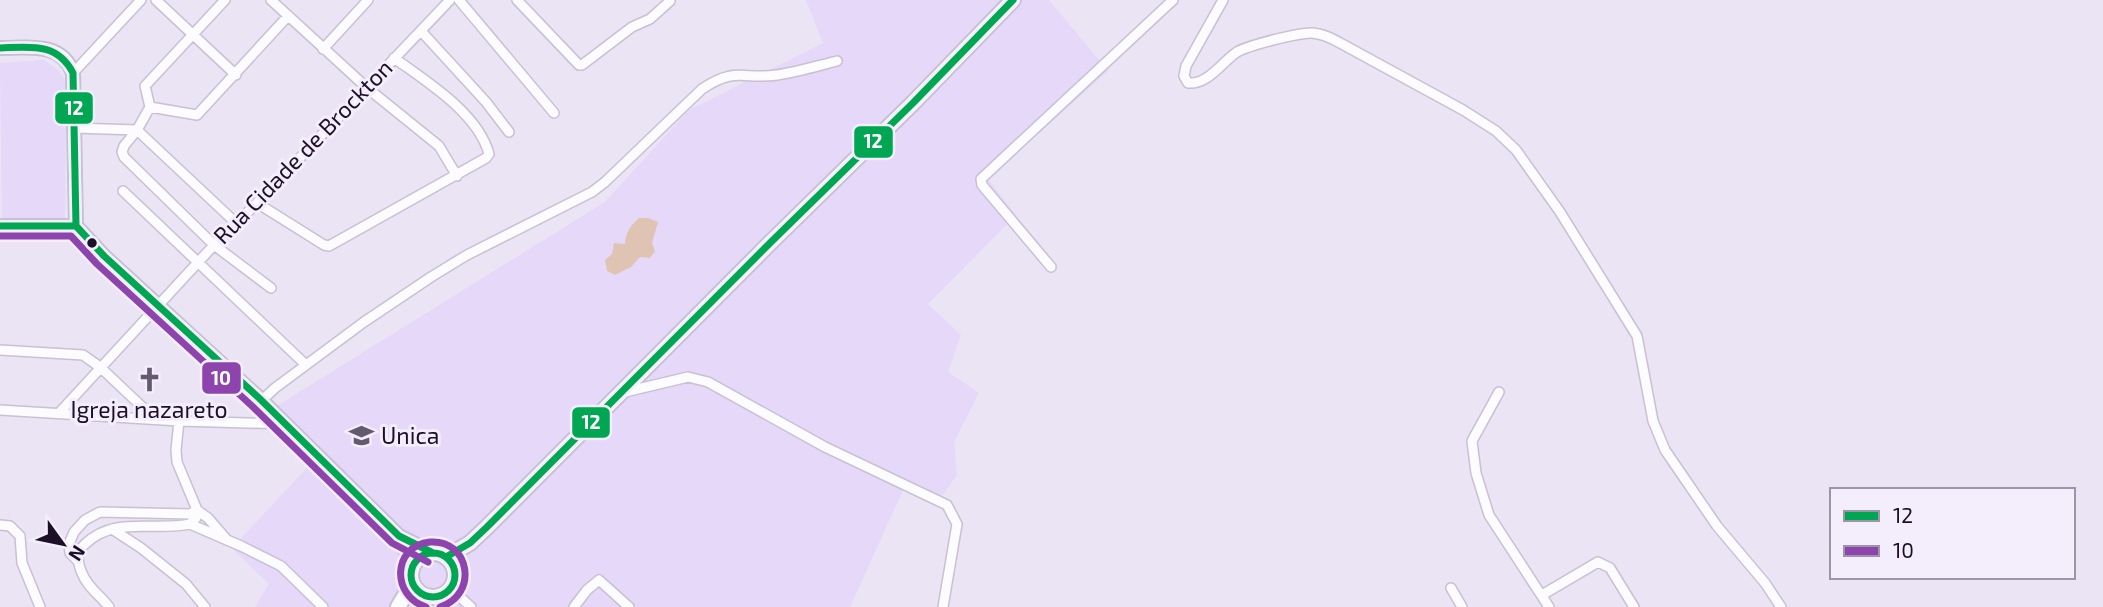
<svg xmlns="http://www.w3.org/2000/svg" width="2103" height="607" viewBox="0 0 2103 607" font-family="'Exo 2',sans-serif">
<rect width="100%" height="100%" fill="#eae4f4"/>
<!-- built -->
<path fill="#e5d8f8" d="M806,0H1049L1108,71L988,179L1016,215L928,304L961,335L948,372L979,393L954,442L957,475L942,496L907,481L850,607H255L269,584L232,548L319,455L272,409L605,202L689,110L823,43Z
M44,60L57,69L66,81L65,219L2,218L0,63Z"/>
<!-- green -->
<path fill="#e0c4b3" d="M639,218H648L658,222L652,243L655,251L650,258L640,257L631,267L615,275L607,271L605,260L612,254L614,243L625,244C626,232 630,226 639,218Z"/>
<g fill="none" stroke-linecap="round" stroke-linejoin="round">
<defs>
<path id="street" d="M156,0L236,75
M225,0L145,86L150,107L137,130L124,146L122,152L124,157L214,245L271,288
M271,0L366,87L439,146L457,176
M459,0L554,113
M517,0L579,65H582L632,27L650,19L670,1
M1223,0L1186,66L1184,76L1188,83C1208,85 1222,62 1237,52C1249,45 1298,33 1311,33C1322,33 1333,39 1342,44L1463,110L1496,131L1516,150L1560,212L1637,336L1653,421L1665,450L1717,526L1765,583L1781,607
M421,31L486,102L509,132
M323,49L368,0
M73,73L141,0
M150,107L197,115L288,16
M74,128L137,130
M137,130L236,223
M123,191L306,365
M257,203L324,245L329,246L486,158L489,154C478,113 427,82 394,58
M1051,267L982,185L981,179L1173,0
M0,350L83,355L100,367L155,419
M625,392L688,377L708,382L825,447L947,505L957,524L943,607
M1499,392L1472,441L1476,473L1489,515L1549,607
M261,401L275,388L364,322L431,277L467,255L592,192L605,182L702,89C736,66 743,80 777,75C797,72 817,66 837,61
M0,410L179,421L286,424
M59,413L214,245L257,203L450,0
M179,421L176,450L177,462L197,510L208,518L226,539
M0,525L10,526L20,536L22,563L40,607
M112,529L141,548L186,584L205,607
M78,561L70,553L69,544L74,532L85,520L100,512L190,514L197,510L196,518L190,524
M450,588L471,607
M1451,588L1462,607
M1542,595L1598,562L1610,568L1634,607
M109,607C100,595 87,587 82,573C77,562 76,552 85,544C116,515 154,532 190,524L241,546L281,566L323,607
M574,607L587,590L599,580L629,607"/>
<path id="secondary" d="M0,48C28,48 61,41 73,73L76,226
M0,226H76
M76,226L104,256L259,398L399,536L433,553
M399,536L412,567"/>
<path id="primary" d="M411 575a22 22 0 1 1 44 0a22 22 0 1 1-44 0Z
M446,557L470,543L487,527L771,242L913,103L1013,0
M398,607L412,584"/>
</defs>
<!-- street casing -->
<use href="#street" stroke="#c8c0d3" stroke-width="12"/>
<!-- secondary casing -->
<use href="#secondary" stroke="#c8c0d3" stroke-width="16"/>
<!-- primary casing -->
<use href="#primary" stroke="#c8c0d3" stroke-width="18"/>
<!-- street -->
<use href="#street" stroke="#fcfbfd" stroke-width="9"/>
<!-- secondary -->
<use href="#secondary" stroke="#fcfbfd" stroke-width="12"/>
<!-- primary -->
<use href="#primary" stroke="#fcfbfd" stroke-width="14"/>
<defs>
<path id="bus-1" d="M0,48C30,47 57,42 73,73L76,226
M0,226H76
M76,226L104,256L259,398L399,536L433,553
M411 575a22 22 0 1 1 44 0a22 22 0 1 1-44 0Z
M446,557L470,543L487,527L771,242L913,103L1013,0"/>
<path id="bus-2" d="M0,236H71L97,264L252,406L392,543L428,562
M426,607C391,596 392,546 430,542C470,539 479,595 440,607"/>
</defs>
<!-- bus-1 casing -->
<use href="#bus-1" stroke="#f4eefc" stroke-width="12"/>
<!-- bus-2 casing -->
<use href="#bus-2" stroke="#f4eefc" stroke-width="12"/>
<!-- bus-1 -->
<use href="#bus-1" stroke="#00a651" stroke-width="7"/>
<!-- bus-2 -->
<use href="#bus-2" stroke="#8e44ad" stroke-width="7"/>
</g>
<!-- icons -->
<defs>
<symbol id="church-bare" viewBox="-9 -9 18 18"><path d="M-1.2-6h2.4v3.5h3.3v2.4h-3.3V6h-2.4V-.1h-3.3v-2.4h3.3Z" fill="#635a6f" stroke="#f4eefc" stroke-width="2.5" paint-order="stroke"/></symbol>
<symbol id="university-bare" viewBox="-9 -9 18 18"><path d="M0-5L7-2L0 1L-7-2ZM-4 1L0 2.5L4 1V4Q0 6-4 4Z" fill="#635a6f" stroke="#f4eefc" stroke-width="2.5" paint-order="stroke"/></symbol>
</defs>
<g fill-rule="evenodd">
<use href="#church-bare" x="132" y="362" width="35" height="35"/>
<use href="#university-bare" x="344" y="418" width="35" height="35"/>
</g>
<!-- markers -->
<circle fill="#1b1028" stroke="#f4eefc" stroke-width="2.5" cx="92" cy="243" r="6"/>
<g text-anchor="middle" stroke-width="6" stroke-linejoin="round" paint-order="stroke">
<!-- street labels -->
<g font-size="23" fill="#1b1028" stroke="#f4eefc">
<text transform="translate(303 152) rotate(-46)" y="8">Rua Cidade de Brockton</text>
</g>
<!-- poi labels -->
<g font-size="23" fill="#1b1028" stroke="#f4eefc">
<text x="149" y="418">Igreja nazareto</text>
<text x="381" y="444" text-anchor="start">Unica</text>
</g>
</g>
<g stroke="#f4eefc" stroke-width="2.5">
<rect x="54" y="91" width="40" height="34" rx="7" fill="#00a651"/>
<rect x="853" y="125" width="41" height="34" rx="7" fill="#00a651"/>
<rect x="201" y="361" width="41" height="34" rx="7" fill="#8e44ad"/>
<rect x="571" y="406" width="40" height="33" rx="7" fill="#00a651"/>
</g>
<g font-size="19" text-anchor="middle" font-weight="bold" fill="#fff">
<text x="74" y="115">12</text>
<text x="873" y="148">12</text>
<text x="221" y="385">10</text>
<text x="591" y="429">12</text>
</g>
<!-- legend -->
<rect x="1830" y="488" width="245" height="91" fill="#f4eefc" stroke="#9d95a7" stroke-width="2"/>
<rect x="1844" y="511" width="35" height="10" fill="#00a651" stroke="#9d95a7" stroke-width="2"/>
<text x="1893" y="523" font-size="21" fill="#1b1028">12</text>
<rect x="1844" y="546" width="35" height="10" fill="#8e44ad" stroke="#9d95a7" stroke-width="2"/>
<text x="1893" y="558" font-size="21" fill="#1b1028">10</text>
<!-- north arrow -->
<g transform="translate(63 544) rotate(123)" stroke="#f4eefc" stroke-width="5" paint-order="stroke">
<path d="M0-5L12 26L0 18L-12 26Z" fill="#1b1028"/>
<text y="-10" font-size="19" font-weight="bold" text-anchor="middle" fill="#1b1028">N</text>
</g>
</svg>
